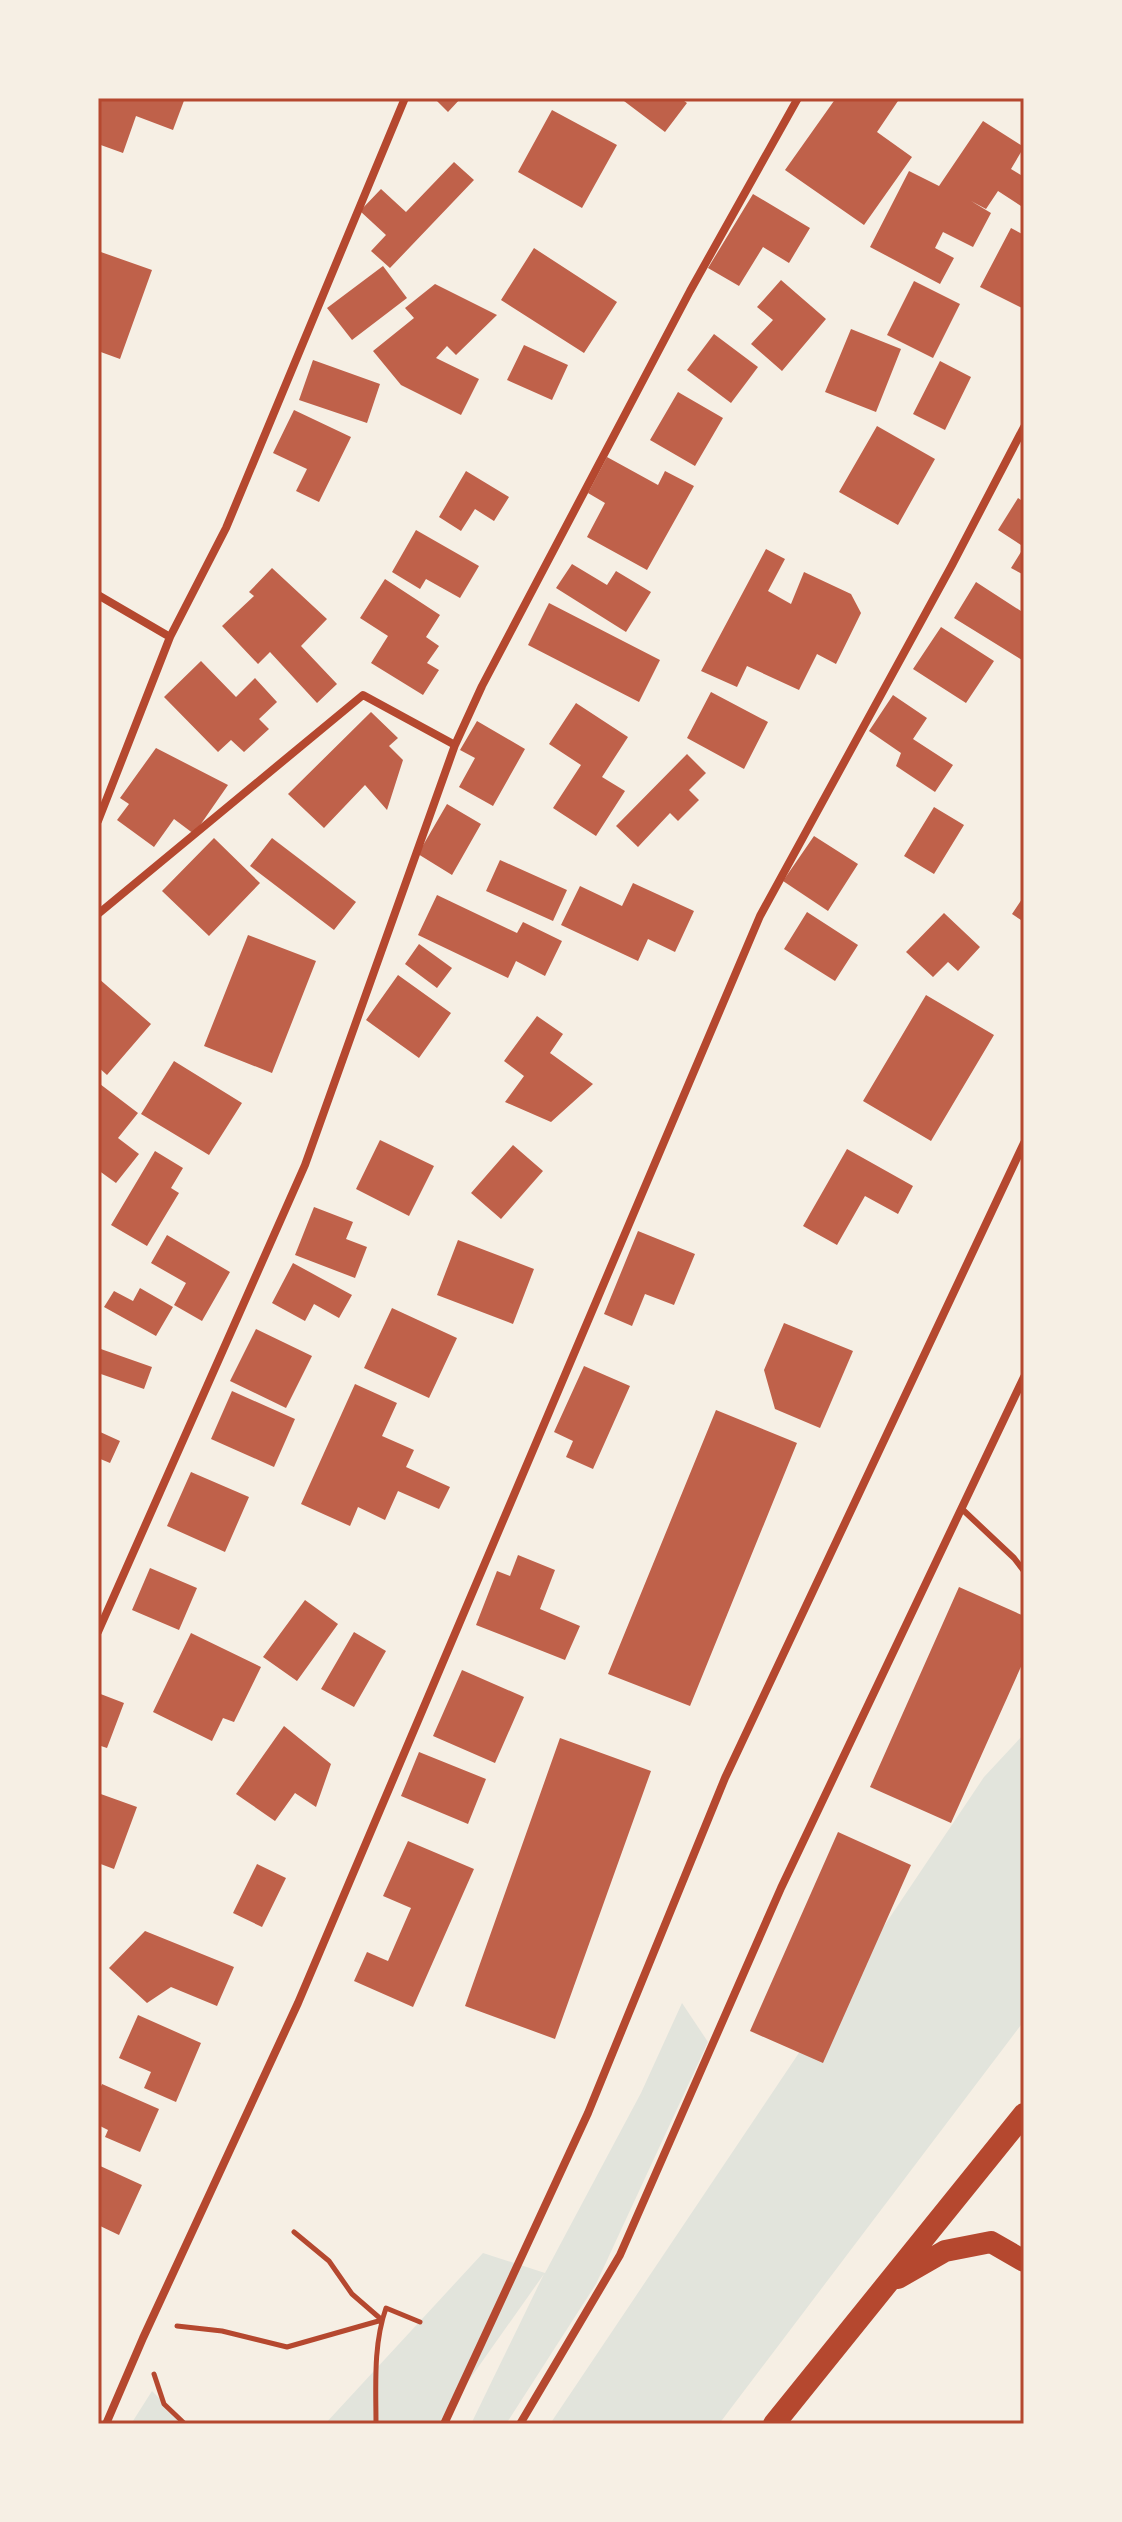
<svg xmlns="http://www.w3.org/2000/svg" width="1122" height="2522" viewBox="0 0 1122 2522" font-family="'IBM Plex Serif',serif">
<rect width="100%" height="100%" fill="#f6efe4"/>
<!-- green -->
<path fill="#e2e4dc" d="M1024,1734V2021L719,2424H550L984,1777Z
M682,2003L708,2042L596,2284L506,2424H471L544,2274L438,2424H325L483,2253L545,2273L641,2093Z
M152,2391L185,2424H131Z"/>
<!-- building -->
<path fill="#bf614a" d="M98,98H185L173,130L136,116L123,153L98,144Z
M434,98H461L448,112Z
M620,98H680L687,103L665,132Z
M836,98H900L877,132L912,157L864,225L785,170Z
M552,110L617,145L582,208L518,172Z
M983,121L1024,147L1011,169L1024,177V208L998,191L986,209L971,201L991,213L973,247L943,232L935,248L954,258L940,284L870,247L909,171L939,186Z
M454,162L474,180L390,268L371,251L386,235L360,211L381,189L406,212Z
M753,194L810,228L789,263L763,247L739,286L708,268Z
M1011,228L1024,235V309L980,287Z
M534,248L617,302L584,353L501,300Z
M98,251L152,270L120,359L98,351Z
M383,266L407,298L352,340L327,308Z
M781,280L826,319L782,371L751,344L773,320L757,307Z
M914,281L960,304L933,358L887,335Z
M435,284L497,315L456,355L447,346L436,358L479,379L461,415L401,385L373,351L414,318L405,308Z
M851,329L901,349L876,412L825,392Z
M714,334L758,367L731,403L687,370Z
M524,345L568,365L552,400L507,380Z
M313,360L380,384L367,423L299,400Z
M940,361L971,377L945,430L913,414Z
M678,392L723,418L695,466L650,440Z
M294,410L351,437L319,502L296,491L307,469L273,453Z
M877,426L935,459L898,525L839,492Z
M607,457L658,485L665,471L694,486L647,570L587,537L605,503L588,493Z
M466,471L509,497L494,521L475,509L461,531L439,517Z
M1018,498L1024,502V547L998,530Z
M416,530L479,566L460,598L426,579L420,589L392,572Z
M1024,547V575L1011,568Z
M766,549L785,559L768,591L791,604L804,572L851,594L861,613L836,664L817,654L799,690L747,666L737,687L701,671Z
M572,564L607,585L616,571L651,592L626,632L556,588Z
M272,568L327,619L301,646L337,684L317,703L270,652L258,664L222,626L254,596L249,592Z
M385,579L440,615L426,637L439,646L427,663L439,670L423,695L371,663L388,636L360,618Z
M976,582L1024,613L1022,660L954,618Z
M549,603L660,660L639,702L528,645Z
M941,627L994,661L966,703L913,669Z
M201,661L236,697L255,678L277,702L259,719L269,729L244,752L231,740L218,752L164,697Z
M711,692L768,722L744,769L687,738Z
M893,695L927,718L913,739L953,765L935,792L896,766L901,753L869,731Z
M576,703L628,737L602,777L625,791L596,836L553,808L581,765L549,744Z
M371,712L398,738L389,746L403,760L387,810L365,785L324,828L288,794Z
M477,721L525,749L493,806L459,787L475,758L460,750Z
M156,748L228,785L194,834L174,819L154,847L117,820L129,804L120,798Z
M687,754L706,773L689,790L699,800L678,821L670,813L638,847L616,826Z
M447,804L481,824L452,875L418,854Z
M934,807L964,825L934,874L904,856Z
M814,836L858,864L828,911L783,881Z
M214,838L260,883L209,936L162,891Z
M272,838L356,902L334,930L250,866Z
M500,860L567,890L553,921L486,891Z
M633,883L694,911L675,952L648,939L638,961L561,925L580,886L622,906Z
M437,895L517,933L523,922L562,941L545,976L516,961L508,978L418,935Z
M1024,896V922L1012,914Z
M807,912L858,945L835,981L784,949Z
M944,913L980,947L958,971L948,962L933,977L906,952Z
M248,935L316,961L272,1073L204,1046Z
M419,944L452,968L437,988L405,964Z
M398,975L451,1013L419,1058L366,1020Z
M98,978L151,1024L107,1075L98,1067Z
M926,995L994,1035L931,1141L863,1101Z
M537,1016L563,1034L550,1053L593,1084L551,1122L505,1102L524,1076L504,1061Z
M174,1061L242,1103L209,1155L141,1114Z
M100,1084L138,1113L118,1138L139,1154L116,1183L98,1170V1086Z
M380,1140L434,1166L409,1216L356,1189Z
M513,1145L543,1171L501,1219L471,1193Z
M847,1149L913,1186L898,1214L865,1196L837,1245L803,1226Z
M155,1151L183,1168L171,1188L179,1193L147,1246L111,1225Z
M314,1207L353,1222L346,1239L367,1247L355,1278L295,1255Z
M638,1231L695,1254L674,1305L645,1294L632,1326L604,1314Z
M167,1235L230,1272L202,1321L174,1305L186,1283L151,1263Z
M458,1240L534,1269L513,1324L437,1295Z
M293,1263L352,1295L339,1318L314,1304L305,1321L272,1303Z
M140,1288L173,1307L156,1336L104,1307L114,1291L133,1301Z
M392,1308L457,1338L429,1398L364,1368Z
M784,1323L853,1351L820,1428L775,1409L764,1370Z
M256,1329L312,1356L286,1408L230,1381Z
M98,1348L152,1367L144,1389L98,1373Z
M584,1366L630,1386L593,1469L566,1457L573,1441L554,1432Z
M355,1384L397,1403L382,1436L414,1450L406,1467L450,1487L439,1509L398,1491L385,1520L358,1507L350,1526L301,1504Z
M232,1391L295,1419L274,1467L211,1439Z
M716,1410L797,1443L690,1706L608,1674Z
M98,1431L120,1441L110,1463L98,1458Z
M191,1472L249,1497L225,1552L167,1526Z
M518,1555L555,1570L540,1609L580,1626L565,1660L476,1625L497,1571L510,1576Z
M150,1568L197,1588L179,1630L132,1610Z
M959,1587L1024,1616V1660L951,1823L870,1787Z
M305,1600L338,1624L297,1681L263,1657Z
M354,1632L386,1651L354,1707L321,1689Z
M191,1633L261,1667L234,1722L223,1718L212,1741L153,1712Z
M462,1670L524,1697L495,1763L433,1736Z
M98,1693L124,1703L107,1748L98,1745Z
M284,1726L331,1764L316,1807L295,1793L275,1821L236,1794Z
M560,1738L651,1771L555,2039L465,2006Z
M419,1752L486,1779L468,1824L401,1796Z
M98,1793L137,1807L114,1869L98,1863Z
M838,1832L911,1865L823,2063L750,2031Z
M408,1841L474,1869L413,2007L354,1981L367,1952L388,1961L411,1908L383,1896Z
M257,1864L286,1878L262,1927L233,1913Z
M145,1931L234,1967L217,2006L171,1987L147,2003L109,1968Z
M138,2015L201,2043L176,2102L144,2088L151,2072L119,2058Z
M102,2084L159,2109L140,2152L105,2137L108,2130L98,2125V2093Z
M98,2165L142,2185L119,2235L98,2225Z"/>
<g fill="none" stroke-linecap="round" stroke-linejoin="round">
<!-- path -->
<path stroke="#b5482f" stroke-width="5" d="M294,2232L329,2261L352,2294L382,2320
M177,2326L222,2331L287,2347L382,2320
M154,2374L164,2404L185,2424
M376,2424C376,2386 373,2345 386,2308L420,2322"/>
<!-- service -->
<path stroke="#b5482f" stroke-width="6" d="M962,1509L1014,1558L1024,1571"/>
<!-- minor -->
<path stroke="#b5482f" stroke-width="8" d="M98,595L170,637
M98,821L170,637L226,528L405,98
M98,914L363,695L455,745
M98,1632L305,1165L455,745L482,686L690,291L798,98
M106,2424L143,2338L298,2003L760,916L952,565L1024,427
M444,2424L588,2113L725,1778L1024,1143
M520,2424L620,2255L781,1888L1024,1377"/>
<!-- trunk -->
<path stroke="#b5482f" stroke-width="22" d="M898,2278L945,2251L991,2242L1024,2261
M774,2424L1024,2114"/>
</g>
<!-- border -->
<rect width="1122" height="2522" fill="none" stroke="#f6efe4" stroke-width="200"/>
<rect x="100" y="100" width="922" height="2322" fill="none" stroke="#b5482f" stroke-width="3"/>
</svg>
